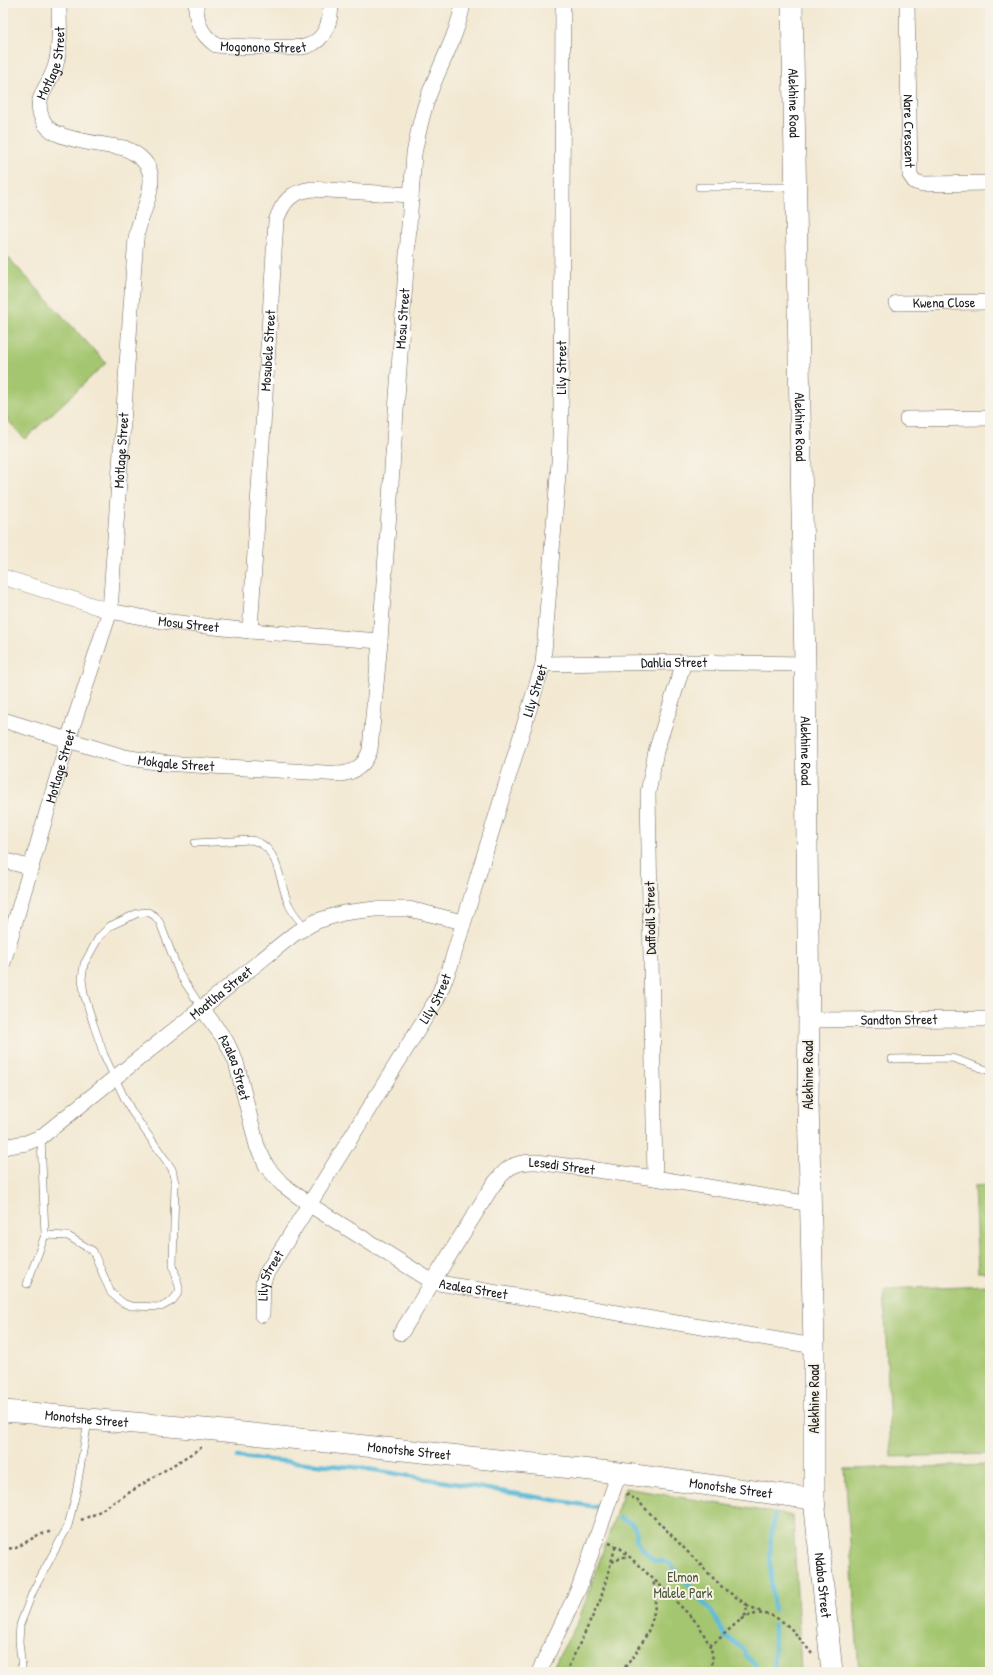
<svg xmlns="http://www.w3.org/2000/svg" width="993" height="1675" viewBox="0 0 993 1675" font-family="'Patrick Hand',sans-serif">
<rect width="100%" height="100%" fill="#f7f3e8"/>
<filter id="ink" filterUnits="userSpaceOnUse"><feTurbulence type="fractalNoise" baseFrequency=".025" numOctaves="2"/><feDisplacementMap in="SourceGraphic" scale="8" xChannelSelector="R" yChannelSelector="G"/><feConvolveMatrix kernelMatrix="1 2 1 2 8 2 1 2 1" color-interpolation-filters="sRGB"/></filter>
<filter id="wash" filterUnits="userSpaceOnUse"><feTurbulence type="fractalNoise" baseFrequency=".012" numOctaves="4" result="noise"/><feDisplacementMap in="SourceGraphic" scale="16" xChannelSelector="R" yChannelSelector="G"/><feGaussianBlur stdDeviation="0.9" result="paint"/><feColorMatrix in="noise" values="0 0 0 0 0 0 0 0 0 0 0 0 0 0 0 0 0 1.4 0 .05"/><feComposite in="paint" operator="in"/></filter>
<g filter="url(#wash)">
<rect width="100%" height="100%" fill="#f3e9d3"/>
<!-- green -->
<path fill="#a4c66f" stroke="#607146" d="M3,252L106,363L25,439L3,415Z
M990,1185V1272H978L974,1186Z
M990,1285V1454L891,1457L884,1289Z
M990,1465V1672H859L845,1469Z
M625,1488L793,1516L801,1672H550L578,1622Z"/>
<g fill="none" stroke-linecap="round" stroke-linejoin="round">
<!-- stream -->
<path stroke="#59b9d8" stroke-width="4.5" d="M238,1457L362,1468L596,1507
M620,1518L632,1524L637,1531L636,1540L641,1547L654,1560L663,1561L671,1564L675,1570L677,1576L689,1584L694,1593L711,1610L726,1638L732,1640L744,1650L745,1655L755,1664L758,1672
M774,1610C771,1579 767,1545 775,1515
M774,1624V1661L775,1672"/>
</g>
</g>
<g filter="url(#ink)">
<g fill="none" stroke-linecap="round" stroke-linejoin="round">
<defs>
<path id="lane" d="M699,187H793
M195,843L251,840C280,845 279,884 289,905C293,914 300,921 306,928
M892,1059L952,1058L990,1071
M45,1235L68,1236L93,1251L111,1293L123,1303L131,1306L161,1307L172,1301L179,1292V1287L173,1265L175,1183L172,1169L132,1112L124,1097L104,1055L94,1026L84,994L82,979L84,964L99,937L110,926L138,913L148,912L155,916L160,923L180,975L201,1007
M27,1284L45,1235L41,1137
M24,1672L22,1669L19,1641L20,1625L33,1591L68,1526L76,1493L88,1421"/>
<g id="street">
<path id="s1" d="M196,3C196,21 200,34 216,45C236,47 256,47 277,47C286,47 298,49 307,46C326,40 331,20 331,3"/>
<path id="s2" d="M907,3L910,175L915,182L923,184L990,183"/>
<path id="s3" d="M897,303L990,302"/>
<path d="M907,419L990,418"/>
<path id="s4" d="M3,577L110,611L162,621L250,631L380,641"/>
<path id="s5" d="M250,631L276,221C283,201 291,192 312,189L411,195"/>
<path id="s6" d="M543,664L684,662L805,664"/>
<path id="s7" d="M3,720L124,757L162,763L341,774C356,772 365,765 370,750L380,641L414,154C418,133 422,112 430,92C441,63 458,34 463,3"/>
<path d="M3,860L32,868"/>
<path id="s8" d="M3,963L68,740L110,611L134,264C135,254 135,243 137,233C145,199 170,167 124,148C105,145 72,141 56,133C44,128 37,112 40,100C43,89 53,77 56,64C61,45 59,22 59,3"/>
<path id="s9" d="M201,1007L226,1041L236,1062L257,1146L267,1167L282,1184L310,1205L433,1282L814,1346"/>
<path id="s10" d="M809,1020L990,1019"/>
<path id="s11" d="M3,1147L26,1143L41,1137L294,934L317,921L343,913L375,909H409L463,922"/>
<path d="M655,1178L648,793L656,751L684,662"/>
<path id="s12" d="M262,1315L263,1283L266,1274L437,999L450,967L543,664L559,462L561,412L563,3"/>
<path id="s13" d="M401,1333L491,1188C505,1169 512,1161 537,1162L655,1178L811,1204"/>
<path d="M539,1672L579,1588L619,1473"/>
</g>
<g id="secondary">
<path id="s14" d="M792,3L805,664L809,1020L808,1102L814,1346V1499L832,1672"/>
<path id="s15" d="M3,1411L31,1413L88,1419L215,1430L619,1473L814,1499"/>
</g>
</defs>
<!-- lane casing -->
<use href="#lane" stroke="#67645c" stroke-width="8"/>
<!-- street casing -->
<use href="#street" stroke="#67645c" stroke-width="16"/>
<!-- secondary casing -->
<use href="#secondary" stroke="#67645c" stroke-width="22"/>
<!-- path -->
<path stroke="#67645c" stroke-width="2.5" stroke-dasharray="3 3" stroke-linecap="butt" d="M626,1494L637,1500L723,1588L747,1605L746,1614L741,1620
M81,1520L95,1514L202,1447
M609,1543L620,1548L664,1589L699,1625L711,1648L713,1660L710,1672
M3,1549L16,1548L38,1535L53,1531
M612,1562L621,1557H628
M747,1605L763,1613
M709,1644L714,1643C723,1636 732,1626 742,1619C773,1601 795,1632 812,1654
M566,1672L600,1601L616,1545
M621,1672C643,1646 662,1616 653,1580"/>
<!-- lane -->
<use href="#lane" stroke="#fff" stroke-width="7"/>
<!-- street -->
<use href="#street" stroke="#fff" stroke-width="15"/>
<!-- secondary -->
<use href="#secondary" stroke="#fff" stroke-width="21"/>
</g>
</g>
<g text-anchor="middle" stroke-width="4" stroke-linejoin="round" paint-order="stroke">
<!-- street labels -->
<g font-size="14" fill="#1c1c1c" stroke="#f7f3e8">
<text dy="5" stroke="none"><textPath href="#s1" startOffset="96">Mogonono Street</textPath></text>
<text dy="5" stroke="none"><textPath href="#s8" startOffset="995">Motlage Street</textPath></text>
<text dy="5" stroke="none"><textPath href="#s14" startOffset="100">Alekhine Road</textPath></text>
<text dy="5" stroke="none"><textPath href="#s2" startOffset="128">Nare Crescent</textPath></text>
<text dy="5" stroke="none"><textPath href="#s3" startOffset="47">Kwena Close</textPath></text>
<text dy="5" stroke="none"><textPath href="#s7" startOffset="817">Mosu Street</textPath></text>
<text dy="5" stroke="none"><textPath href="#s5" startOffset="281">Mosubele Street</textPath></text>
<text dy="5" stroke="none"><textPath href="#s12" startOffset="1014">Lily Street</textPath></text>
<text dy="5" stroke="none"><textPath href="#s14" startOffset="424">Alekhine Road</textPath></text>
<text dy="5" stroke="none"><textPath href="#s8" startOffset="529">Motlage Street</textPath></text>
<text dy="5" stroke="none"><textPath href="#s4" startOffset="192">Mosu Street</textPath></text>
<text dy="5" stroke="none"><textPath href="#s6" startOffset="131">Dahlia Street</textPath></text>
<text dy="5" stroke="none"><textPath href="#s12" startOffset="689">Lily Street</textPath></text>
<text dy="5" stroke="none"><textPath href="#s14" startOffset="748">Alekhine Road</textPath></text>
<text dy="5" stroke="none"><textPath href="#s7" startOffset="179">Mokgale Street</textPath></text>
<text dy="5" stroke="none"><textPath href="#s8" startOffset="205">Motlage Street</textPath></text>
<text transform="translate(650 918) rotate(-91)" y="5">Daffodil Street</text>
<text dy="5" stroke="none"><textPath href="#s11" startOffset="270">Moatlha Street</textPath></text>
<text dy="5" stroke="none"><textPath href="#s12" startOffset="365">Lily Street</textPath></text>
<text dy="5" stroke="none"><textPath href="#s10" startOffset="90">Sandton Street</textPath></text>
<text dy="5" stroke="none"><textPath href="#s9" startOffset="70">Azalea Street</textPath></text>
<text transform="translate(808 1075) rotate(-90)" y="5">Alekhine Road</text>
<text dy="5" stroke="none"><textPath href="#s13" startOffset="252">Lesedi Street</textPath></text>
<text dy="5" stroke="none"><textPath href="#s12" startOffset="41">Lily Street</textPath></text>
<text dy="5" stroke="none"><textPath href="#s9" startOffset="419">Azalea Street</textPath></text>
<text transform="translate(814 1399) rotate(-90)" y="5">Alekhine Road</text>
<text dy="5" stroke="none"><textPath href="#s15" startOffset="84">Monotshe Street</textPath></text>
<text dy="5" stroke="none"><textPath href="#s15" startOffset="408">Monotshe Street</textPath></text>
<text dy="5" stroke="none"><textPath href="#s15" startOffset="732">Monotshe Street</textPath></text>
<text dy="5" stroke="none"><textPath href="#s14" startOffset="1583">Ndaba Street</textPath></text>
</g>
<!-- park labels -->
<g font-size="14" fill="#4c5839" stroke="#f7f3e8">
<text x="683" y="1582">Elmon<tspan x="683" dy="16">Malele Park</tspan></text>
</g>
</g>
<!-- margin -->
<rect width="993" height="1675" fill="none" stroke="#f7f3e8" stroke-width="16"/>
</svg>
